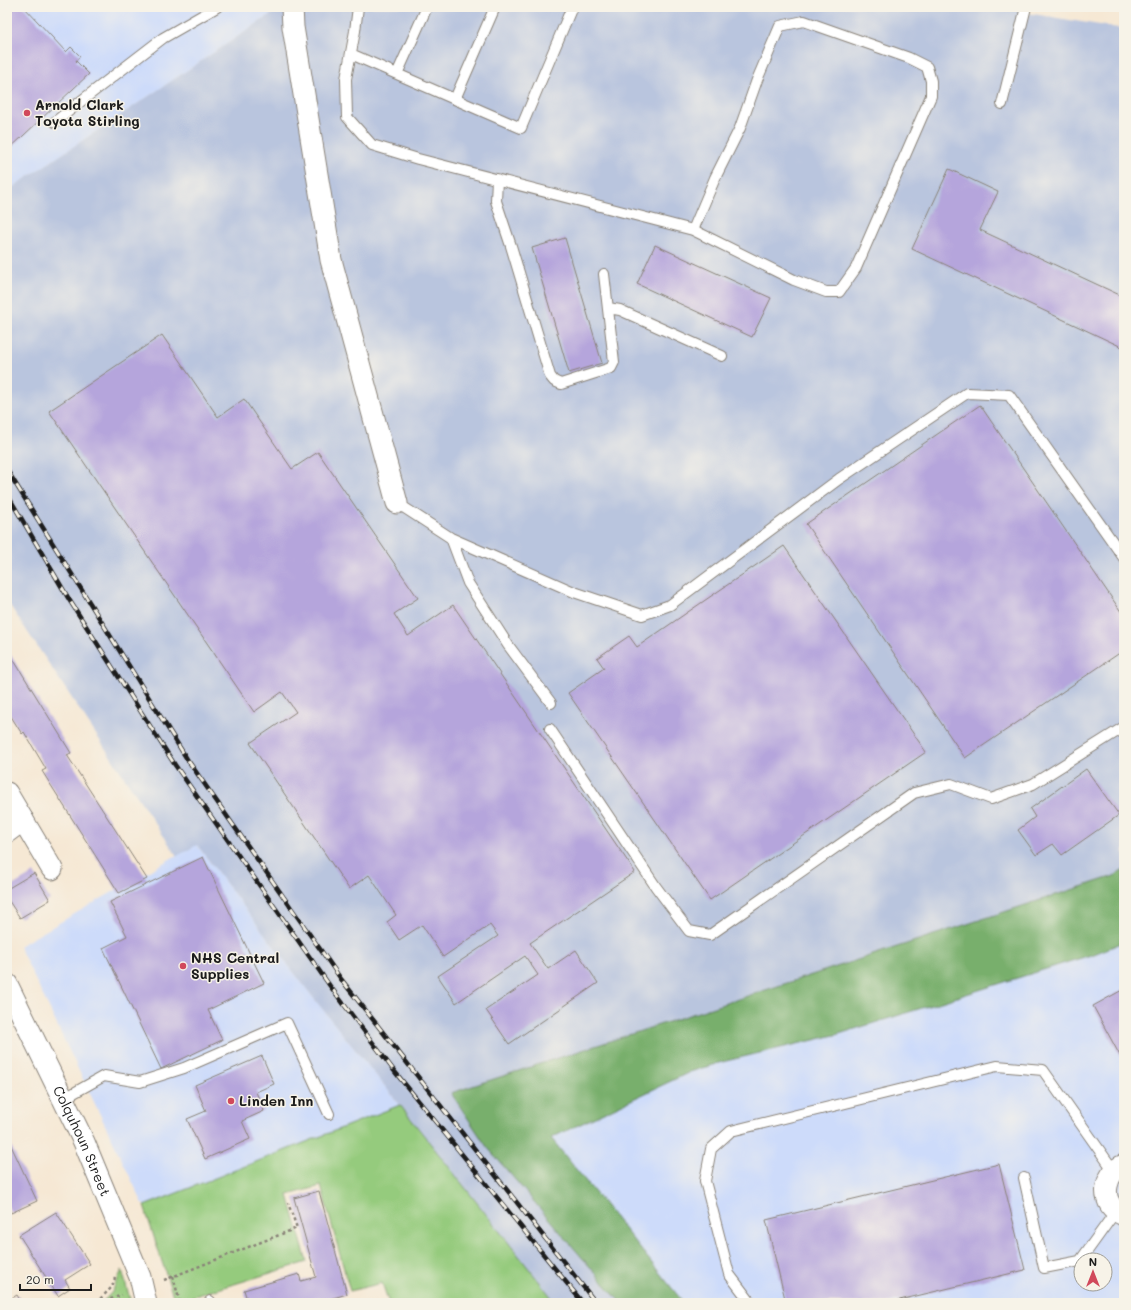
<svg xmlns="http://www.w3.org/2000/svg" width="1131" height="1310" viewBox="0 0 1131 1310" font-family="Mali,sans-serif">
<rect width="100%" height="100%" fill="#f7f3e8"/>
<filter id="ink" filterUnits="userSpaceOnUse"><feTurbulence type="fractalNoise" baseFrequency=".025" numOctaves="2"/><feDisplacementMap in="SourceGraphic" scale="8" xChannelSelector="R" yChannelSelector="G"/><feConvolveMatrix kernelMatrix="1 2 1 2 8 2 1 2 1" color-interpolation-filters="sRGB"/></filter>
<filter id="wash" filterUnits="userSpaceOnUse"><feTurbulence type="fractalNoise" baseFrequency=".012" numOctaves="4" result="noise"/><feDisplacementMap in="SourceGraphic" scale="16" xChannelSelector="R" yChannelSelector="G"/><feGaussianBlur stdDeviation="0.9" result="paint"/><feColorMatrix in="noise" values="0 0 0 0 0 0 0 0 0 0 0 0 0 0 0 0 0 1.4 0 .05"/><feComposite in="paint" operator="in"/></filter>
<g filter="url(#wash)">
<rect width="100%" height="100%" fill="#f6e8d4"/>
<!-- built -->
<path fill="#cddbfa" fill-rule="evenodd" d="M7,7H279V9L7,191Z
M196,844L315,1000L400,1105L144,1206L19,946Z
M1124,942V1303H684L551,1138L690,1072L722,1062L839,1034L1094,954ZM1081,1260H1105V1284H1081Z"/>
<!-- industrial -->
<path fill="#b9c5de" d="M279,7H1012L1027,13L1124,29V870L1114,876L451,1093L624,1303H556L400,1105L315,1000L197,845L177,856L7,601V191L279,9Z"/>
<!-- green -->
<path fill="#95cb7d" stroke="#58744c" d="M400,1105L556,1303H389L382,1283L350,1291L321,1186L288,1195L307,1262L175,1302L144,1206Z
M122,1270L131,1303H102L112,1292Z"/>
<!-- forest -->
<path fill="#78af6c" stroke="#4a6644" d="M1124,870V942L1094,954L839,1034L722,1062L690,1072L551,1138L684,1303H621L487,1147L451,1093L1114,876Z"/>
<g id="blocks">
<!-- building -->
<path fill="#b5a5dc" d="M15,7H24L66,52L71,47L80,56L76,61L89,74L7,151V15Z
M949,169L998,192L980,230L1124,297V348L912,249Z
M565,238L602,363L569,373L532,248Z
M655,245L771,298L752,337L637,284Z
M162,335L218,417L244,399L292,469L318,452L418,598L394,614L408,636L453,605L635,872L530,943L548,969L576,950L598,983L509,1044L486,1010L538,975L525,956L456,1003L438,976L498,936L490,925L443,957L422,925L399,940L387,922L396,915L369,875L349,889L250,743L296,712L282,692L254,712L49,411Z
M980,405L1124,616V650L965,758L806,524Z
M784,546L926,752L710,900L568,693L604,668L597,658L629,636L637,647Z
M7,649L71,753L67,755L147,879L119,893L42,771L46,769L24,732L22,734L7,710Z
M1086,769L1119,815L1062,855L1053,844L1036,855L1018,830L1035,817L1030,809Z
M203,857L264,983L208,1010L222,1040L161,1069L103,948L127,936L110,902Z
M34,873L50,900L20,918L7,898V889Z
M1124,989V1063L1093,1006Z
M262,1056L274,1084L256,1092L264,1111L242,1121L250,1139L205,1159L187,1119L206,1111L195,1085Z
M7,1137L37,1201L11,1213L7,1205Z
M999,1164L1025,1270L887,1303H786L766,1220Z
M319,1191L347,1294L316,1303H248L244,1290L299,1274L301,1281L316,1277L294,1198Z
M56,1212L90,1264L65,1280L70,1288L58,1296L19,1235Z
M17,1295L22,1303H7V1301Z"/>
</g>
</g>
<g filter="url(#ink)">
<use href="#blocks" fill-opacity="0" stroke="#898278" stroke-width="1"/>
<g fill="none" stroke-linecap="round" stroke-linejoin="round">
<defs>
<path id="lane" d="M358,7L355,31L346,79L347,117L372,145L418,159L693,230L794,280L826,292H839L856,268L931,96V81L927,67L909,58L804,21L780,26L757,80L740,128L715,178L693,230
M351,54L521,128L572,7
M397,74L427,7
M455,99L495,7
M1002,104L1026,7
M55,122L85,98L163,38L217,7
M497,179L496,201L511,246L550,376L554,381L561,384L611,368L614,362L604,274
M608,308L620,310L722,356
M397,503L451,538L574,592L642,615L670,605L839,479L967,393L1009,395L1124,558
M451,538L468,583L508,645L551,703
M550,729L656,887L689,931L710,935L914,793L951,784L991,799L1033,784L1124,727
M63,1099L104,1076L140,1082L184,1068L287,1023L329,1114
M1024,1178L1044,1268L1080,1261L1116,1211
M210,1301L211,1303
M751,1303L729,1274L705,1181L711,1149L731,1131L997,1066L1043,1070L1114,1171"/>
<g id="street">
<path d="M292,7L293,27L331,260L397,503"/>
<path d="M7,793L23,820L7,832"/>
<path d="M23,820L52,869"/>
<path id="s1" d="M7,984L84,1142L140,1277L146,1303"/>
<path d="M1124,1165C1106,1172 1100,1197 1115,1210C1118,1212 1121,1214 1124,1215"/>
</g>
</defs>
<!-- lane casing -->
<use href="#lane" stroke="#898278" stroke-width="12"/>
<!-- street casing -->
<use href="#street" stroke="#898278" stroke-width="23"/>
<!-- path -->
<path stroke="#898278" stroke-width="2.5" stroke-dasharray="3 3" stroke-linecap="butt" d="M173,1276L180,1303
M164,1280L297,1228L288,1203
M96,1303L112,1287L115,1278
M99,1303L122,1295"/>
<!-- lane -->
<use href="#lane" stroke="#fff" stroke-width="10"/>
<!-- street -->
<use href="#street" stroke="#fff" stroke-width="21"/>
<defs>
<path id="rail" d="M7,470L187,759L341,979L596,1303
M7,494L70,601L175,765L330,986L395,1072L583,1303"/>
</defs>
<!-- rail casing -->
<use href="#rail" stroke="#1c1c1c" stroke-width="4.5"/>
<!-- rail -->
<use href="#rail" stroke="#f7f3e8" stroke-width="3" stroke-dasharray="9" stroke-linecap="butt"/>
</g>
</g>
<!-- markers -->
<g fill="#d1495b" stroke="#f7f3e8" stroke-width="1.5">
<circle cx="27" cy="113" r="4"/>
<circle cx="183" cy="966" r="4"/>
<circle cx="231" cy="1101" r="4"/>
</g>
<g text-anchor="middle" stroke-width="3" stroke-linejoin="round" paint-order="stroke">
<!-- poi labels -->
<g font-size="14" font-weight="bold" fill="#1c1c1c" stroke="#f7f3e8" text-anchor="start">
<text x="35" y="110">Arnold Clark<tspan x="35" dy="16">Toyota Stirling</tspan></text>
<text x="191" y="963">NHS Central<tspan x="191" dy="16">Supplies</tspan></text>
<text x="239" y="1106">Linden Inn</text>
</g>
<!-- street labels -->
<g font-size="14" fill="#1c1c1c" stroke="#f7f3e8">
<text dy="5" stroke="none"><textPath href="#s1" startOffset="174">Colquhoun Street</textPath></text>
</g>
</g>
<!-- margin -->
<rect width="1131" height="1310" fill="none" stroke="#f7f3e8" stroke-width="24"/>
<!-- north arrow -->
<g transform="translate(1093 1272)"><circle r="19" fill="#f7f3e8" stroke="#9f9d96"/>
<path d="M0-3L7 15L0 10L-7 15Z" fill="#d1495b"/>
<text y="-6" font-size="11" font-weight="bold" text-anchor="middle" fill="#1c1c1c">N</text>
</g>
<!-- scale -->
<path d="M20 1284v6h71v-6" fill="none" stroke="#1c1c1c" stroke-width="2"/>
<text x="26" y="1284" font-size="12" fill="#1c1c1c" stroke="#f7f3e8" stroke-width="3" paint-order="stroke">20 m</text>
</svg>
